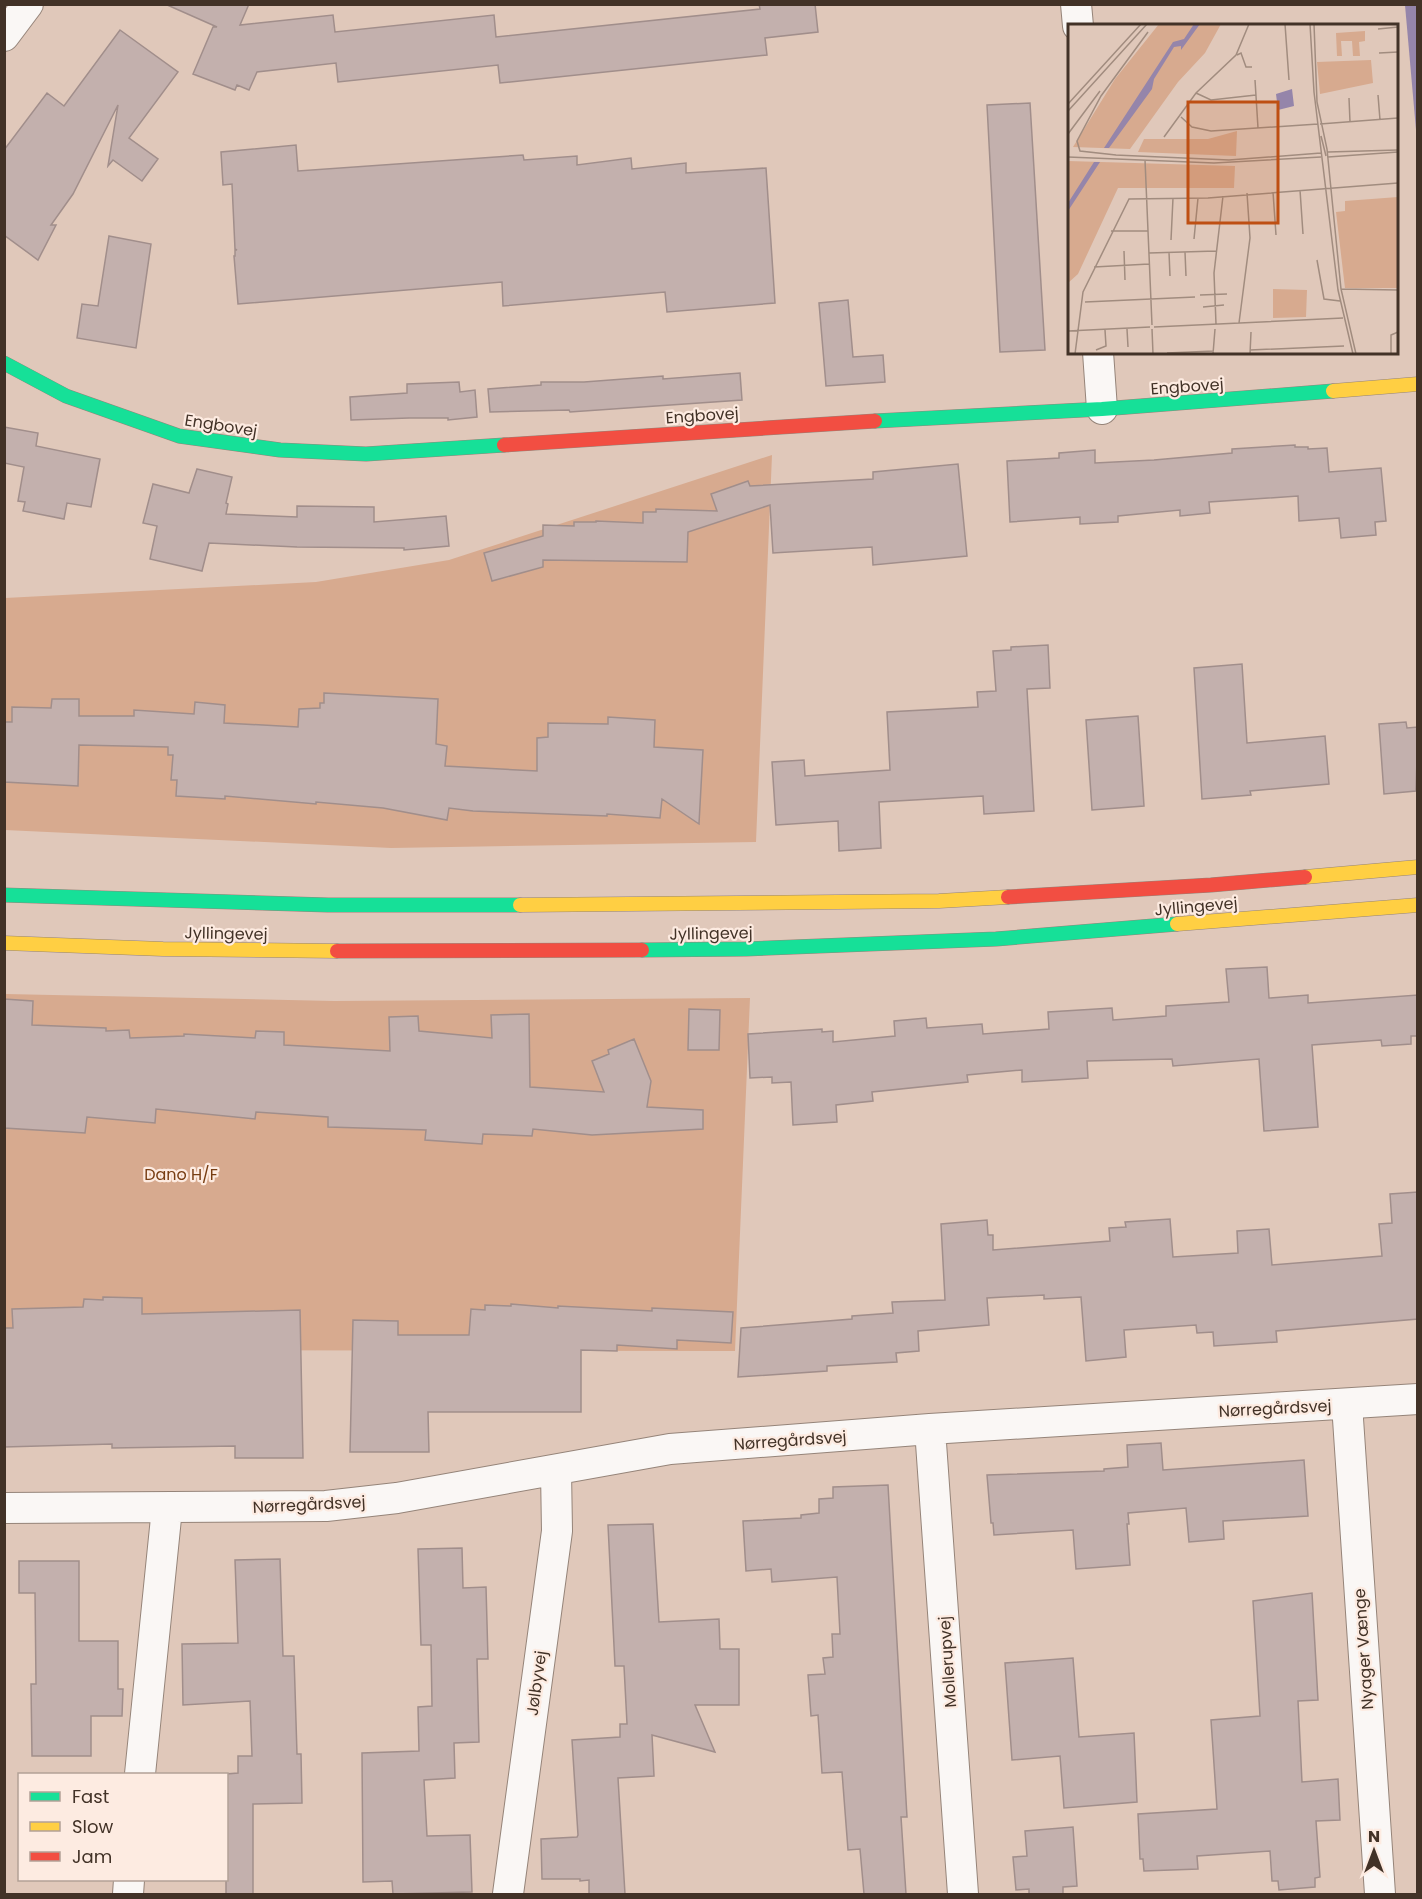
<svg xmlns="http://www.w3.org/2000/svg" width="1422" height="1899" viewBox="0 0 1422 1899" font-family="Poppins,sans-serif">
<rect width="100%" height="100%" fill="#e0c8ba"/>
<!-- green -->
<path fill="#d7aa8f" d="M772,455L756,842L391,848L5,830V598L316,582L449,560Z
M5,994L334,1001L750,998L735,1351L5,1350Z"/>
<!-- water -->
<path fill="#9585aa" d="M1405,5H1417L1418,130H1416Z"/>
<!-- building -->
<path fill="#c3b0ad" stroke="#a18e8b" stroke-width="1.5" d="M165,4H249L240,25L333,15L335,32L494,15L496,37L760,9L759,4H815L818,32L765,38L767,55L500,83L498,65L338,82L336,63L257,72L249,90L237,85L235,90L193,74L213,27H217Z
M120,30L178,72L129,138L158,159L142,181L113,160L108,166L118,105L73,194L51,225H56L38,260L4,235V150L47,93L64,106Z
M1030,103L1045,350L1000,352L987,105Z
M296,145L298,171L523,155L524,160L577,156V165L631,158L632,169L686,163V173L766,168L775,303L667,312L665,292L503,306L502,282L238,304L234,256H235V250H237L235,249L232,184L223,185L221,152Z
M109,236L151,244L136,348L77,338L82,304L98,306Z
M848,300L853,357L883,355L885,382L826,386L819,303Z
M740,373L742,400L570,412L569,410L490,412L488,389L541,385V382H584L663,376V379Z
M459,382L460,392L475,390L477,417L448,420V418H409L351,420L350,397L407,393V384Z
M4,427L38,433L36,446L100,459L91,507L67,503L64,519L23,511L25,502L18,501L24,467L4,463Z
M1295,445V447H1308V449L1327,448L1329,472L1381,468L1386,521L1375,522L1376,535L1341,538L1339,518L1299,521L1298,496L1209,502L1210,513L1180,516V510L1118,516V522L1080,524V517L1010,522L1007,461L1059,458V453L1095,450V463L1154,460L1232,453V449Z
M958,464L967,556L873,565L872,547L773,553L770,505L688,532L687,562L543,560V567L492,581L484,553L543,536V525L574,526V522H596V521L643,523V512H656V509L717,511L711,494L748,481L750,486L873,479V472Z
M197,469L232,477L226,503L228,504L226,514L297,517V506L374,507V522L446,516L449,546L404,550V548L297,547L209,543L202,571L150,559L157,526L143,523L153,484L189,493Z
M1048,645L1050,688L1027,689L1034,811L984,814L983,796L879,802L881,848L839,851L838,821L776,825L772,762L804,760L805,776L890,770L887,712L978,707L977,692L996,691L993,651L1011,650V647Z
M1242,664L1247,743L1325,736L1329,784L1250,791L1251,795L1202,799L1194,668Z
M324,693L438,699L436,744L447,746L445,766L537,771V738L548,737V723L608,724V717L655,720L654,747L703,750L699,824L662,799L660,818L607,814V816L473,811L449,808L447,820L383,808L316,802V804L225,796V799L176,796L177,780H171L173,755H168V747L79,745L78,786L4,782V722H12V707L51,708L52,699H79V716H134V710L194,714L195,702L225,705L224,723L298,727L299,709L320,708V703H324Z
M1138,716L1144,806L1092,810L1086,720Z
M1406,722L1407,728L1418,727L1416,791L1384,794L1379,724Z
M1267,967L1269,998L1308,995V1003L1418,995V1036H1411V1044L1382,1046L1381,1040L1312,1045L1318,1127L1264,1131L1259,1059L1173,1066L1172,1059L1087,1061L1088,1078L1022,1082V1070L967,1075L968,1082L872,1092L873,1101L836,1105L837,1122L793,1125L791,1082L772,1083V1077L750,1078L748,1034L822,1029V1032L833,1031V1042L895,1036L894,1021L926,1018L927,1028L982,1024L983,1034L1049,1029L1048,1012L1112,1008L1113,1020L1166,1016V1006L1229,1002L1226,969Z
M4,999L33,1001L32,1025L106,1028V1031L129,1030L130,1038L184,1036V1034L255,1038L256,1031L284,1032V1045L390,1051L389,1017L418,1016L419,1031L492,1038L491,1015L529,1014L530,1087L604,1092L592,1061L609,1054L608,1050L634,1039L651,1081L647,1107L703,1110V1129L592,1135L533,1129L532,1136L483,1134L482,1144L425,1140L426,1130L328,1127V1117L256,1112L255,1119L156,1109L155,1123L87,1117L85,1133L4,1128Z
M689,1009L720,1010L719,1050H688Z
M1418,1192V1319L1276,1331L1277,1342L1214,1346L1213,1332L1197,1333L1196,1325L1124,1330L1126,1357L1086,1361L1081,1297L1044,1299V1295L987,1298L989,1325L918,1331L919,1351L896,1353L897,1362L827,1366V1371L738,1377L741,1328L852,1319V1316L893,1313L892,1302L945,1300L941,1224L987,1220L988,1235H993V1250L1110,1241L1109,1228L1126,1227L1125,1222L1170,1219L1173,1257L1238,1253L1237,1231L1269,1229L1272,1265L1382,1256L1379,1224L1392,1223L1390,1194Z
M103,1297L142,1298V1314L300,1310L303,1458H235V1446L112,1448V1444L4,1447V1328H13L12,1309L83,1307L84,1299L103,1300Z
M511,1304L558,1308V1306L652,1311V1308L733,1312L731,1343L677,1340V1349L617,1345V1351L581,1350V1412H428L429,1452H350L353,1320L398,1321V1335H469L471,1309L485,1310V1305L511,1306Z
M1161,1443L1163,1470L1304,1460L1308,1516L1223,1521L1224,1539L1189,1542L1186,1508L1128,1513L1129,1524H1127L1130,1565L1076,1569L1073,1530L994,1535L993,1523H991L987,1475L1104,1471V1469L1128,1467L1127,1445Z
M888,1485L907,1817H901L906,1894H864L860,1849L848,1850L842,1772L822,1773L818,1715L811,1716L808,1675L825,1674L823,1658L833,1657L832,1634H840L837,1577L772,1582L771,1569L746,1571L743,1521L801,1518V1515L819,1513V1499L833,1498V1487Z
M653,1524L659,1622L719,1619L720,1649H739V1705H695L715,1752L652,1735L654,1776L618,1778L625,1894H589V1880L580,1881V1879H542L541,1839L577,1837L578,1835L572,1740L620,1737V1724H627L624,1666H615L608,1525Z
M462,1548L463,1588L486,1587L488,1659H477L479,1742L454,1743L455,1778L424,1780L427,1836L470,1835L472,1892L393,1894L392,1881L363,1882L362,1753L419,1751L418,1707L432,1706L431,1645H421L418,1549Z
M280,1559L283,1656H294L297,1754H301L302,1803L253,1804V1894H226V1774L238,1773V1756H252L250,1701L183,1705L182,1644L238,1643L235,1560Z
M19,1561H79V1641H118V1689H123L122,1716H91V1756H32L31,1684H36L35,1593H19Z
M1312,1593L1318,1700L1298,1701L1302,1782L1338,1779L1340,1820L1316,1821L1320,1877L1315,1878V1887L1279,1890L1278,1881H1272L1270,1851L1197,1856L1198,1869L1144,1871L1143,1859H1140L1138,1814L1217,1809L1211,1720L1260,1716L1253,1601Z
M1073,1658L1079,1737L1134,1733L1137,1802L1064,1808L1060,1756L1012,1760L1005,1663Z
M1073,1827L1077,1886L1063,1887V1894H1029V1889L1016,1890L1013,1857L1027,1856L1025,1831Z"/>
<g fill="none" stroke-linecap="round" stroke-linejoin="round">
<defs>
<path id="street" d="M1076,4L1078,26
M4,36L28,4
M1098,352L1102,409
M1347,1404L1380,1894
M930,1429L963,1894
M4,1508L326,1506L397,1498L670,1449L930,1429L1418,1399
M140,1774L167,1508
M128,1894L129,1880
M508,1894L557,1531L556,1471"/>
<path id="fast" d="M4,363L66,396L179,436L280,450L366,454L504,445
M875,421L1102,409L1333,391
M4,895L328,905H520
M642,950L746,949L996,939L1177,924"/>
<path id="slow" d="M1333,391L1418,384
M1305,877L1418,867
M520,905L939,901L1008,897
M1177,924L1418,905
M4,943L163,949L337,951"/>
<path id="jam" d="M504,445L875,421
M1008,897L1211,885L1305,877
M337,951L642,950"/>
</defs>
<!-- street casing -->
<use href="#street" stroke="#958479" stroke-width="32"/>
<!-- fast casing -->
<use href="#fast" stroke="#958479" stroke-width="15"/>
<!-- slow casing -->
<use href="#slow" stroke="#958479" stroke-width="15"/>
<!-- jam casing -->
<use href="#jam" stroke="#958479" stroke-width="15"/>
<!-- street -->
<use href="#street" stroke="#faf7f5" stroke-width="30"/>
<!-- fast -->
<use href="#fast" stroke="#16e098" stroke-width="14"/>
<!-- slow -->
<use href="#slow" stroke="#ffcf43" stroke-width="14"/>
<!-- jam -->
<use href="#jam" stroke="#f24e42" stroke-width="14"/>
</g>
<g text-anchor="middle" stroke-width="4.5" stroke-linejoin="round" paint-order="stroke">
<!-- street labels -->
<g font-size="16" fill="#423227" stroke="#fdebe1">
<text transform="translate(1187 386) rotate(-4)" y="6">Engbovej</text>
<text transform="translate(702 415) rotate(-4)" y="6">Engbovej</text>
<text transform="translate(221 425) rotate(9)" y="6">Engbovej</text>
<text transform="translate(1196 906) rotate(-5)" y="6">Jyllingevej</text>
<text transform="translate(226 933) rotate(1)" y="6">Jyllingevej</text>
<text transform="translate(711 933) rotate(-1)" y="6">Jyllingevej</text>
<text transform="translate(1275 1408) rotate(-3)" y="6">Nørregårdsvej</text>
<text transform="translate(790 1440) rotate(-4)" y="6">Nørregårdsvej</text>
<text transform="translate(309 1504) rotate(-3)" y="6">Nørregårdsvej</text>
<text transform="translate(1363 1649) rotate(-94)" y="6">Nyager Vænge</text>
<text transform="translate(947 1662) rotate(-94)" y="6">Mollerupvej</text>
<text transform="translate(536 1683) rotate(-82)" y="6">Jølbyvej</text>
</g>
<!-- park labels -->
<g font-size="16" fill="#773d12" stroke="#fdebe1">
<text x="181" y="1180">Dano H/F</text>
</g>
</g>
<!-- overview -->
<g transform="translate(1068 24)">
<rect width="330" height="330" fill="#e0c8ba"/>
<path d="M91,0H153L137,29L110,58L62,125L5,123L47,55ZM297,7V17L291,18L292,32H285L284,17H273L274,32H269L268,9ZM303,36L305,59L252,70L249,38ZM169,107L168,132L70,128L76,115H140ZM0,137L167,142L166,164H50L10,250L0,259ZM330,173V264H277L268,188L277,187V177ZM205,265L239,266L238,293L205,294Z" fill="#d7aa8f"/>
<path d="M126,0H132L113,26V22L106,23L86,55L84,65L41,124H36L105,18L116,15ZM224,65L226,82L210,86L208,70ZM26,138H32L0,187V179Z" fill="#9585aa"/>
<path fill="none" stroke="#a18c7f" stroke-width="1.5" d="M217,0L221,56M242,0L246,68L270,266L285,330M246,0L249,78L259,125L273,265L288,330M310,5L330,3M311,29L330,28M169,31L173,29L178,43H184M187,56L190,104M128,69L143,76L188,71M310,71L312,96M281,74L282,98M0,80L73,0M0,87L79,0M113,93L124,103L143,107L250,100M252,100L330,94M0,110L32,67M253,112L258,132M96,113L128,69L168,31L181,0M260,128L330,126M47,131L161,136L253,129M48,131L12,127L9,117L33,72L80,8M0,133L146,139L253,133M260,133L330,128M77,136L84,301M232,166L235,210M205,168L208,211M43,207H80M126,215L130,174M103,216L105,174M56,227L57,256M101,228L102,252M117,228L118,252M81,229L148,227M249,236L256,275L272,277M26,243L81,240M273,265L330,266M132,271L159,270M17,278L127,273M135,283L156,281M171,299L182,214L179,169M148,300L146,249L155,172M86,303L275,294M59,305L60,323M84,305L85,330M0,307L82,303M28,326L38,322L37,306M182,326L276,322M99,329L146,327M7,330L15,268L61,175L140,174L330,159M145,330L147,305M182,330L183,308M323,330V311L330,308"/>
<path fill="#be4f13" fill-opacity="0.15" stroke="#be4f13" stroke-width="3" d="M120,78H210V199H120Z"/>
<rect width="330" height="330" fill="none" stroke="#423227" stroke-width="3"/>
</g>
<!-- border -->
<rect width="1422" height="1899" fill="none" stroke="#423227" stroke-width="12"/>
<!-- legend -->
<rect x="18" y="1773" width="210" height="108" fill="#fdebe1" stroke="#b2a197" stroke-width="1.5"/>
<rect x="30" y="1792" width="30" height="9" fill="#16e098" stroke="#b2a197" stroke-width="1.5"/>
<text x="72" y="1803" font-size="18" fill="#423227">Fast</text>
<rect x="30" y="1822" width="30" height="9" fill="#ffcf43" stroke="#b2a197" stroke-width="1.5"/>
<text x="72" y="1833" font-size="18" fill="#423227">Slow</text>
<rect x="30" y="1852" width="30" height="9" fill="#f24e42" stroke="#b2a197" stroke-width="1.5"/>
<text x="72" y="1863" font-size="18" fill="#423227">Jam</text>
<!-- north arrow -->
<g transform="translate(1374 1851)" stroke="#fdebe1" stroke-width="4.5" paint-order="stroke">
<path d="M0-4.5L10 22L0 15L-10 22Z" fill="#423227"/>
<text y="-9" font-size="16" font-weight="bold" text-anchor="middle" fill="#423227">N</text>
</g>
</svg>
